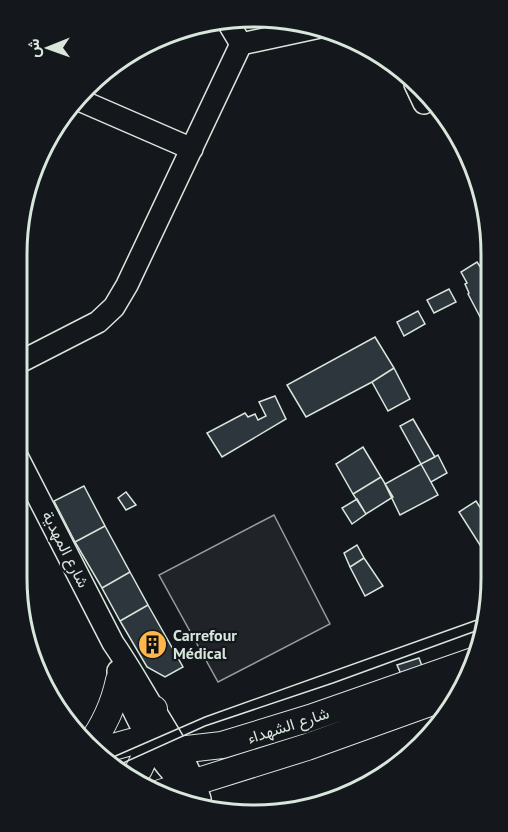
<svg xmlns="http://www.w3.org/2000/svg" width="508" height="832" viewBox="0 0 508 832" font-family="'PT Sans',Vazirmatn,sans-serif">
<rect width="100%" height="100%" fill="#14181c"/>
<!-- green -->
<path fill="#202428" stroke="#939e99" stroke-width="1.5" d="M274,515L330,624L218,682L159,575Z"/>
<!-- building -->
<path fill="#2c363c" stroke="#d8e6dc" stroke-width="1.5" d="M477,262L481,268L489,263L491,264V328L487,330L468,294L469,293L465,284L467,283L461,272Z
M449,289L456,302L434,313L427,300Z
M418,311L425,324L404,336L397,322Z
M375,337L394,368L372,382L306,417L287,385Z
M394,368L410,399L388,411L372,382Z
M275,396L286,419L222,457L207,433L245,413L248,417L255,414L258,420L266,416L259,402Z
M413,419L435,457L421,464L400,426Z
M363,447L381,477L353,494L336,464Z
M438,455L447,473L431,482L421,464Z
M421,464L438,495L400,515L385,484Z
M381,477L393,497L366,514L353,494Z
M84,486L105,526L75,542L54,501Z
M126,492L136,505L126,510L118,498Z
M357,499L366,514L352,524L342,508Z
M476,501L490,523V550L485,553L459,512Z
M105,526L130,572L102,588L75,542Z
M357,545L364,558L350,567L344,553Z
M364,558L383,586L365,596L350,567Z
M17,568L28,591L27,608L22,611Z
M130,572L148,605L120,621L102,588Z
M148,605L183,667L165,677L147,667L120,621Z
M419,658L422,666L401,674L397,665Z
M404,761L398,767L383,775L382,766Z"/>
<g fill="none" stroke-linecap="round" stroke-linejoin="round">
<defs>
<path id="minor" d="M241,44L320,27
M415,84L424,103
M77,99L192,149
M18,363L98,322L114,307L127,285L241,44L226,19
M17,456L113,643C129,666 141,688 155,711C172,739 190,767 200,799
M118,671L119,680C142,728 153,759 195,795"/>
<path id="major" d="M89,746C104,726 114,704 119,680
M95,752L131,742L148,741L178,750L222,745L310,718L476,660
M133,779C150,754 149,737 154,709
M160,793L307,747L460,692"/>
</defs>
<!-- minor casing -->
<use href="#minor" stroke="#d8e6dc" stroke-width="24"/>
<!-- major casing -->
<use href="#major" stroke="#d8e6dc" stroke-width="28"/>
<!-- minor -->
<use href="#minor" stroke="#14181c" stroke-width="21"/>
<!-- major -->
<use href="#major" stroke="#14181c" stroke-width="26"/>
<!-- tram -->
<path stroke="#d8e6dc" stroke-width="1.5" d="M104,761L205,717L488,616
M112,768L205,726L333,683L484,628"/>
</g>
<!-- icons -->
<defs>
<symbol id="building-disc" viewBox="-11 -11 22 22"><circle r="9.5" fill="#ffb74d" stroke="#14181c"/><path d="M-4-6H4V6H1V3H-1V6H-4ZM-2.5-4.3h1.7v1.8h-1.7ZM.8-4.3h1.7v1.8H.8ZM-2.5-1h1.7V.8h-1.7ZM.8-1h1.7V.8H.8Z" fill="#111"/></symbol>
</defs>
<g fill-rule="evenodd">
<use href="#building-disc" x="136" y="628" width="33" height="33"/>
</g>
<g text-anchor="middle" stroke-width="4.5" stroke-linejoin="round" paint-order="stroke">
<!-- street labels -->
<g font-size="16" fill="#d8e6dc" stroke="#14181c">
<text transform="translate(66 549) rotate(63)" y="6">شارع المهدية</text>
<text transform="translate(288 725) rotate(-18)" y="6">شارع الشهداء</text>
</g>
<!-- poi labels -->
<g font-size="16" font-weight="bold" fill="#d8e6dc" stroke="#14181c" text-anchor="start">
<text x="173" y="641">Carrefour<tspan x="173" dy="18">Médical</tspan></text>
</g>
</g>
<!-- crop -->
<path d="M0 0H508V832H0ZM254 27H254A227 227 0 0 1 481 254V578A227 227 0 0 1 254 805H254A227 227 0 0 1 27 578V254A227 227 0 0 1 254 27Z" fill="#14181c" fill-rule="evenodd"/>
<path fill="none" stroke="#d8e6dc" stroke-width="3" d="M254 27H254A227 227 0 0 1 481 254V578A227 227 0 0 1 254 805H254A227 227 0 0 1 27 578V254A227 227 0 0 1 254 27Z"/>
<!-- north arrow -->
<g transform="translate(48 48) rotate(269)" stroke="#14181c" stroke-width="4.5" paint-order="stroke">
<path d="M0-4.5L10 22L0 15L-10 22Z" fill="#d8e6dc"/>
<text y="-9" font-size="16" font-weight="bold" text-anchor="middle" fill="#d8e6dc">ش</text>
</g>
</svg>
